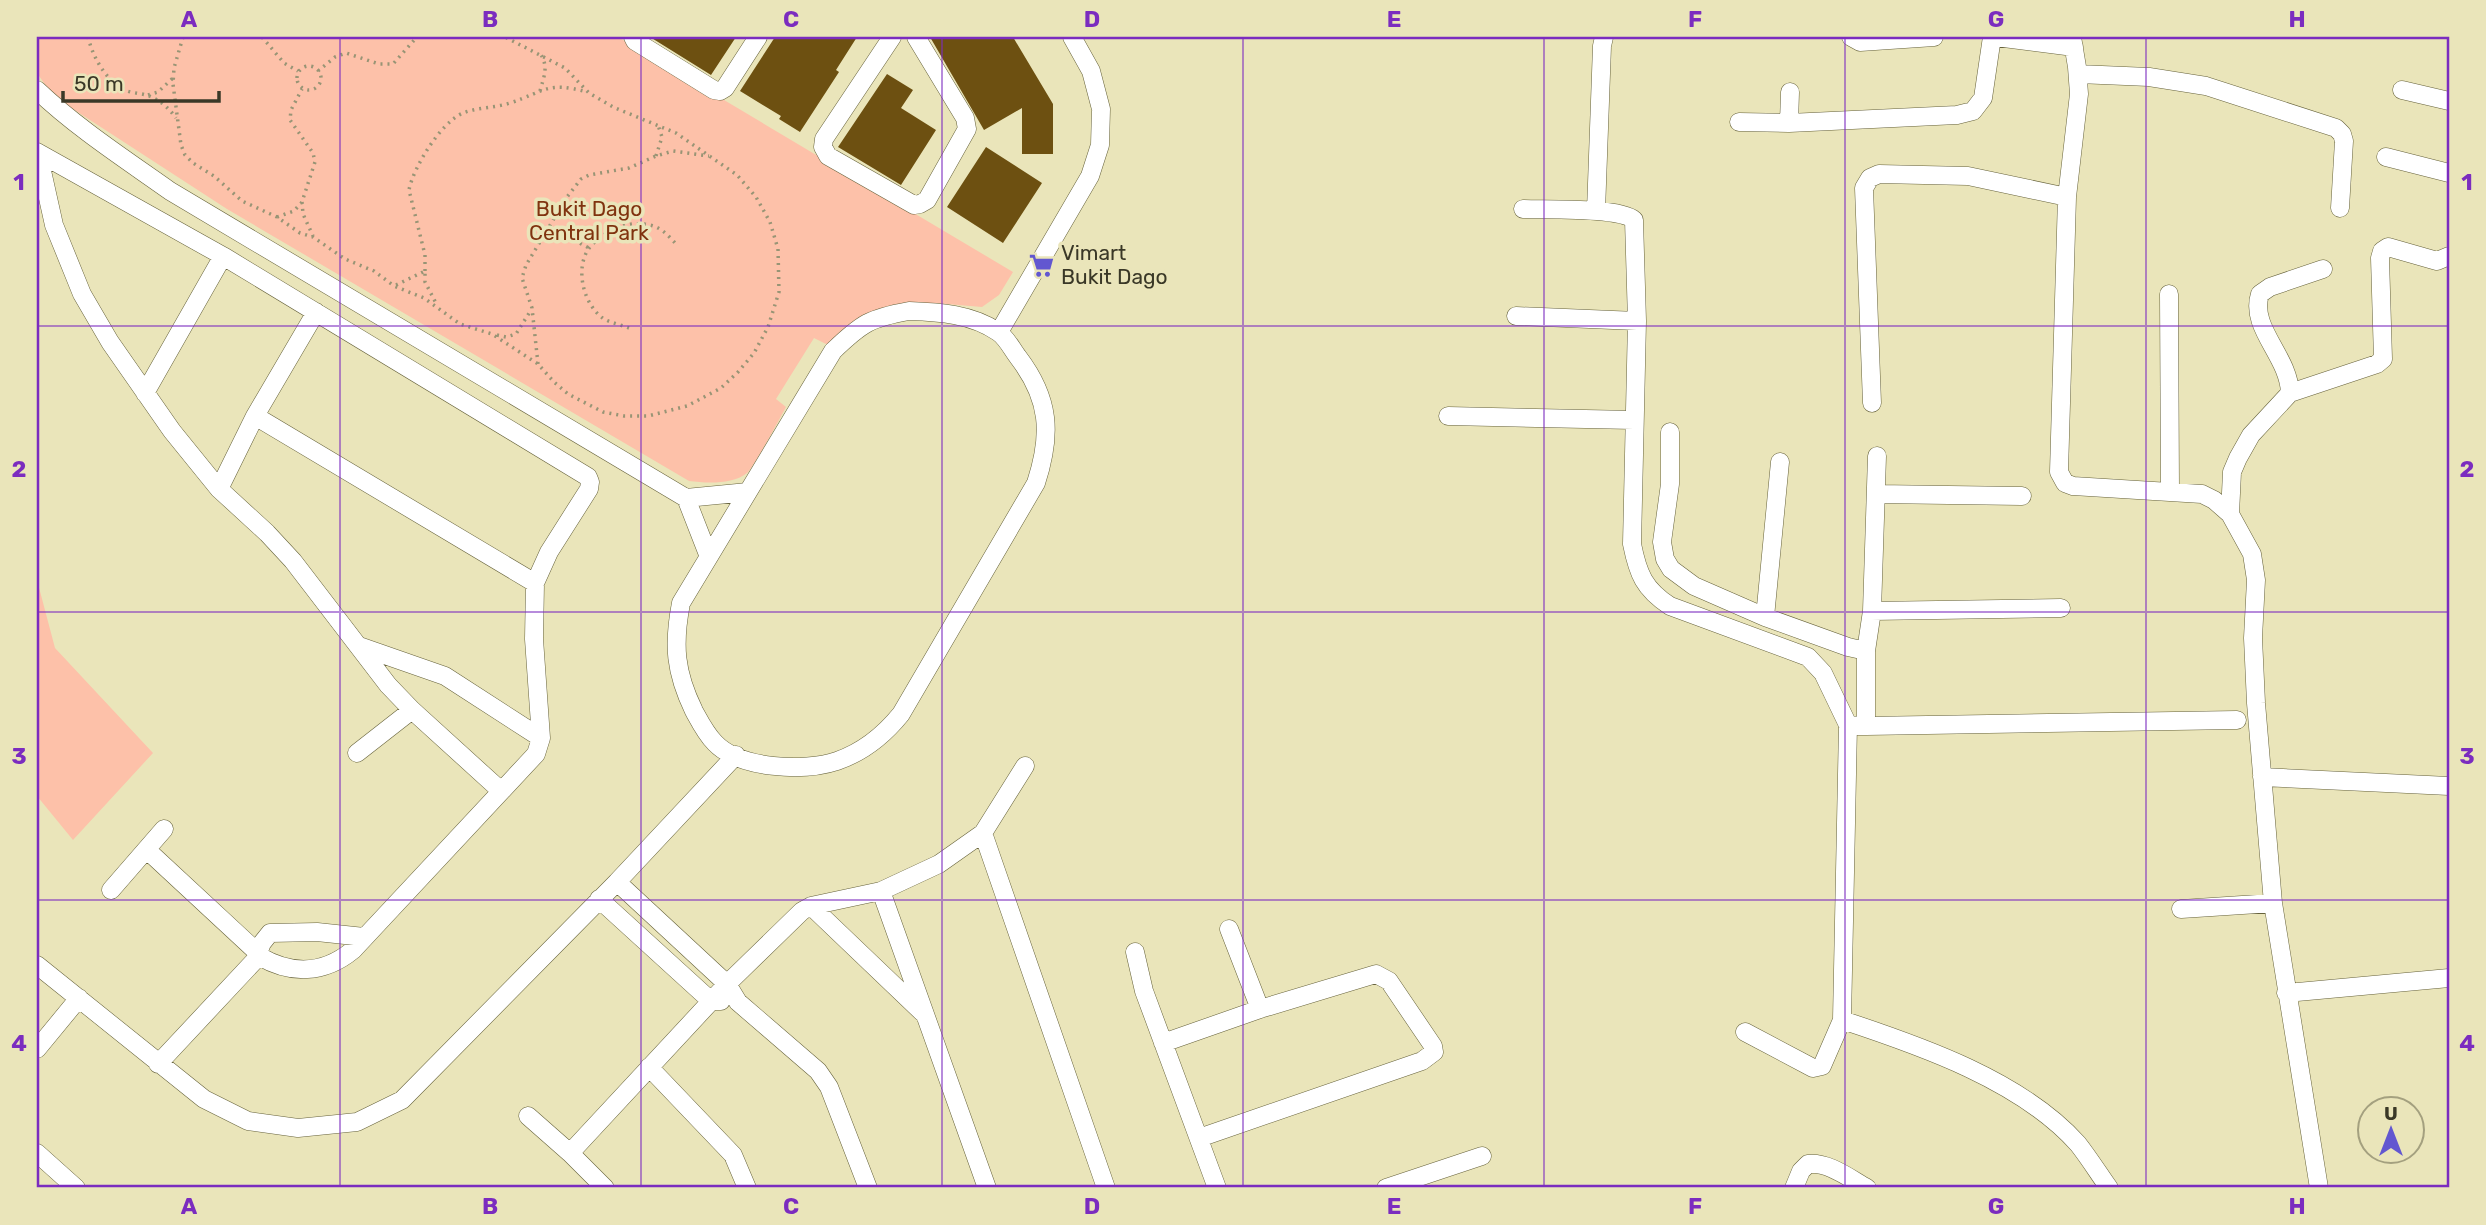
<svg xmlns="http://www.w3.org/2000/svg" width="2486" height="1225" viewBox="0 0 2486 1225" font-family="Rubik,sans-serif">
<rect width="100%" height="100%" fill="#eae5ba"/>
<!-- green -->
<path fill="#fdc1a9" d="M37,37H618L1013,272L999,295L982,307L935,303L903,304L871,312L850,324L828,345L814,338L776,399L786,407C779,420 755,465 747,473C732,485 706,483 689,481L227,209L53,96L37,73Z
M37,580L55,648L153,753L73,840L37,796Z"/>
<!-- building -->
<path fill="#6d5011" d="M650,37H736L711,75Z
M775,37H857L836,70L839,72L800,132L779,119L781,116L740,91Z
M930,37H1013L1053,104V154H1022V108L984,130Z
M887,74L913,90L901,108L936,130L901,185L838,147Z
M986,147L1042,183L1003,243L947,207Z"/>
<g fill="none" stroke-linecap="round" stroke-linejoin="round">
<defs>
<path id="minor" d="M633,37L635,41L714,90L720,91L725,88L758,37
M892,37L824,139L823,147L828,156L914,205L920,204L927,200L967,129L965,118L916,37
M1851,37L1860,42L1934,37
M1996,37L2074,47
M2072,37L2077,67L2079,94L2067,197L2059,472L2065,483L2073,486L2202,494L2214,500L2230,514L2252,554L2256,580L2253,638L2256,703L2273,903L2319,1188
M2078,74L2149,77L2206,86L2336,128L2342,134L2344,141L2340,208
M37,90C77,128 125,159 170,191L686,498L748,492
M2402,90L2449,101
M1739,122L1789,123L1957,115L1973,111L1983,98L1992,37
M1789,123L1790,92
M37,152L223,256L588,477L590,482L589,489L549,552L535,583L534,639L541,738L536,754L353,950C324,974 291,975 259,956L258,953L147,850
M38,153L54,225L82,294L110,342L172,431L219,489L267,533L293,561L388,685L412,710L500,790
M2386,157L2449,173
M1523,209C1546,210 1619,207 1634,220L1637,321L1632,544C1638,574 1644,589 1670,606L1808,657L1823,673L1848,725L1842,1020L1822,1066L1813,1068L1745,1032
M1596,211L1602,46L1604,37
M2169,294L2170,491
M909,311C939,312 972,314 998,332C1006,337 1012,349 1018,357C1050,399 1052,434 1036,483L901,714C884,735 863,752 837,761C804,772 740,769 715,743C706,734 700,722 694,711C675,672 673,645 681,603L833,351C862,323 870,318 909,311Z
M1516,316L1637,321
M999,332L1090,176L1100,145L1101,109L1091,71L1072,37
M145,393L223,256
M2290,393C2289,356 2249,328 2260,294L2270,287L2323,269
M1872,403L1864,188L1870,178L1879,174L1968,176L2067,197
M255,416L535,583
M1448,416L1634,420
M1670,432V484L1662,542L1665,559L1671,569L1694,586L1765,617L1848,647L1866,651V726L1848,725
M1877,456L1872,611L2061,608
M219,489L255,416L316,312
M1876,494L2022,496
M686,498L709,557
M2230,514L2232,472L2238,458L2251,435L2290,393L2377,364L2383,359L2380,258L2382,251L2388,247L2437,261L2449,256
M1765,617L1780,462
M359,646L445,676L541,738
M1866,651L1872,611
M1866,726L2237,720
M357,753L412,710
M2262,777L2449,786
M983,833L1106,1188
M617,882L727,984L738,1002L818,1071L829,1087L868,1188
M111,890L164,829
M881,891L987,1188
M599,899L711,1001H721
M811,906L923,1013
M2181,909L2273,903
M1229,929L1260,1009
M1135,952L1144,991L1217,1188
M258,953L262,943L270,933L317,932L364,937
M37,965L204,1099L248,1121L298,1128L357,1122L402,1100L617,882L736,755
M2286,993L2449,978
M1842,1020C1921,1046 2022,1081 2078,1144C2089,1158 2099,1174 2109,1188
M1163,1043L1260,1009L1376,974L1389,981L1433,1046L1434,1052L1422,1061L1199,1138
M37,1049L79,998
M158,1064L259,956
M649,1067L733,1155L747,1188
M528,1116L570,1153L605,1188
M37,1153L76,1188
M570,1153L727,984L802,911L811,906L881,891L939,864L983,833L1025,766
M1386,1188L1482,1156
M1794,1188L1801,1171L1808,1164C1829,1162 1849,1178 1867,1188"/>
</defs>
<!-- minor casing -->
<use href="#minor" stroke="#66623b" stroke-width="19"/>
<!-- path -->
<path stroke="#989475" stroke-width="3.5" stroke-dasharray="2 5" stroke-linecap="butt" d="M88,37C93,57 105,80 125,90C131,93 139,93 146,95C159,99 168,107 176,118
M183,37L174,68L173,84L181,145L185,155L193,163L214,176L242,201L277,217L300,233L313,237L345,259L374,271L394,286L424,298L460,324L492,334L538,364L554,382L568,394L603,412L624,416H648L687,406L721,388L738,372L754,353L768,327L779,292L778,249L770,222L756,197L737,175L676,133L613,107L589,93L565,68L505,37
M262,37L284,63L298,71
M297 78a12 12 0 1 1 24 0a12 12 0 1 1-24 0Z
M318,71L335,57L346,53L379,64H393L417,37
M540,91C544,76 549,67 540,53
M148,95L158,92L173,78
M656,156L662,137L658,125
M302,202L303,214L313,236
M277,217L294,211L302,202L315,162L313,153L290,120L291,110L302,89
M549,227L589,248
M425,271V255L409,190C413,168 441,122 463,113C478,107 495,108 510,103C546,91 547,81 587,92
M396,285L425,271V282L437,305
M629,328C621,325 612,323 604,319C583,305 574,267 590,247C606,228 636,217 658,228C666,232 672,240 678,246
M497,335L506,337L516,334L531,310
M538,364L532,308L522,278L526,265L567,197L581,179L589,175L629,168L656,156L673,151L709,156"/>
<!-- minor -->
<use href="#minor" stroke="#fff" stroke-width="18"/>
</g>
<!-- grid -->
<path fill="none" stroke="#7b2cbf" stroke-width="2" stroke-opacity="0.55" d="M340,37V1188M641,37V1188M942,37V1188M1243,37V1188M1544,37V1188M1845,37V1188M2146,37V1188M37,326H2449M37,612H2449M37,900H2449"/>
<!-- icons -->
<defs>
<symbol id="supermarket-bare" viewBox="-9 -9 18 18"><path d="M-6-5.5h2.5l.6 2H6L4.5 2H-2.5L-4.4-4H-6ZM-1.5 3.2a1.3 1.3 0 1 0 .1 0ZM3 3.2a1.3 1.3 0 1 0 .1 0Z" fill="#6257d0" stroke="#eae5ba" stroke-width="2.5" paint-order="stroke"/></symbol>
</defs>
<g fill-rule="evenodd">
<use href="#supermarket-bare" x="1024" y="248" width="35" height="35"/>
</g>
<g text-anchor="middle" stroke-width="7" stroke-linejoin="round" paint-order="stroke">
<!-- park labels -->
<g font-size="21" fill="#80330f" stroke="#eae5ba">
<text x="589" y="216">Bukit Dago<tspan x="589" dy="24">Central Park</tspan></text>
</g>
<!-- poi labels -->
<g font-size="21" fill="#3a3827" stroke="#eae5ba" text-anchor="start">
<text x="1061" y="260">Vimart<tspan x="1061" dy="24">Bukit Dago</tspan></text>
</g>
</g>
<!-- border -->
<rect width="2486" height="1225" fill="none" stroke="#eae5ba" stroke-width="77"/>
<!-- north arrow -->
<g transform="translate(2391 1130)"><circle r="33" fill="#eae5ba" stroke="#a4a07f" stroke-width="2"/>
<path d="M0-5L12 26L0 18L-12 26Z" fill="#6257d0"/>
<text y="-10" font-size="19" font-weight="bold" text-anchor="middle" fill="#3a3827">U</text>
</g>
<!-- scale -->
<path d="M63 91v10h156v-10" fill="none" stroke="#3a3827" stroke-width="3.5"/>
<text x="74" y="91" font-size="21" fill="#3a3827" stroke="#eae5ba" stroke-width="5" paint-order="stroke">50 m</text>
<rect x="38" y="38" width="2410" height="1148" fill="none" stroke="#7b2cbf" stroke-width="2.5"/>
<g font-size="23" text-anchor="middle" font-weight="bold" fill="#7b2cbf">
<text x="189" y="27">A</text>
<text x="490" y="27">B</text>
<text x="791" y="27">C</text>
<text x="1092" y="27">D</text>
<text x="1394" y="27">E</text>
<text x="1695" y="27">F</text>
<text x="1996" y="27">G</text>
<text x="2297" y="27">H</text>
<text x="19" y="190">1</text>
<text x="2467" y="190">1</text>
<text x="19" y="477">2</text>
<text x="2467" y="477">2</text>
<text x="19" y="764">3</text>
<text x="2467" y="764">3</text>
<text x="19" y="1051">4</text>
<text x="2467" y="1051">4</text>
<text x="189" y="1214">A</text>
<text x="490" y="1214">B</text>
<text x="791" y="1214">C</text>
<text x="1092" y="1214">D</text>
<text x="1394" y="1214">E</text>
<text x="1695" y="1214">F</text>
<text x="1996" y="1214">G</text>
<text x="2297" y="1214">H</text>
</g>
</svg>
